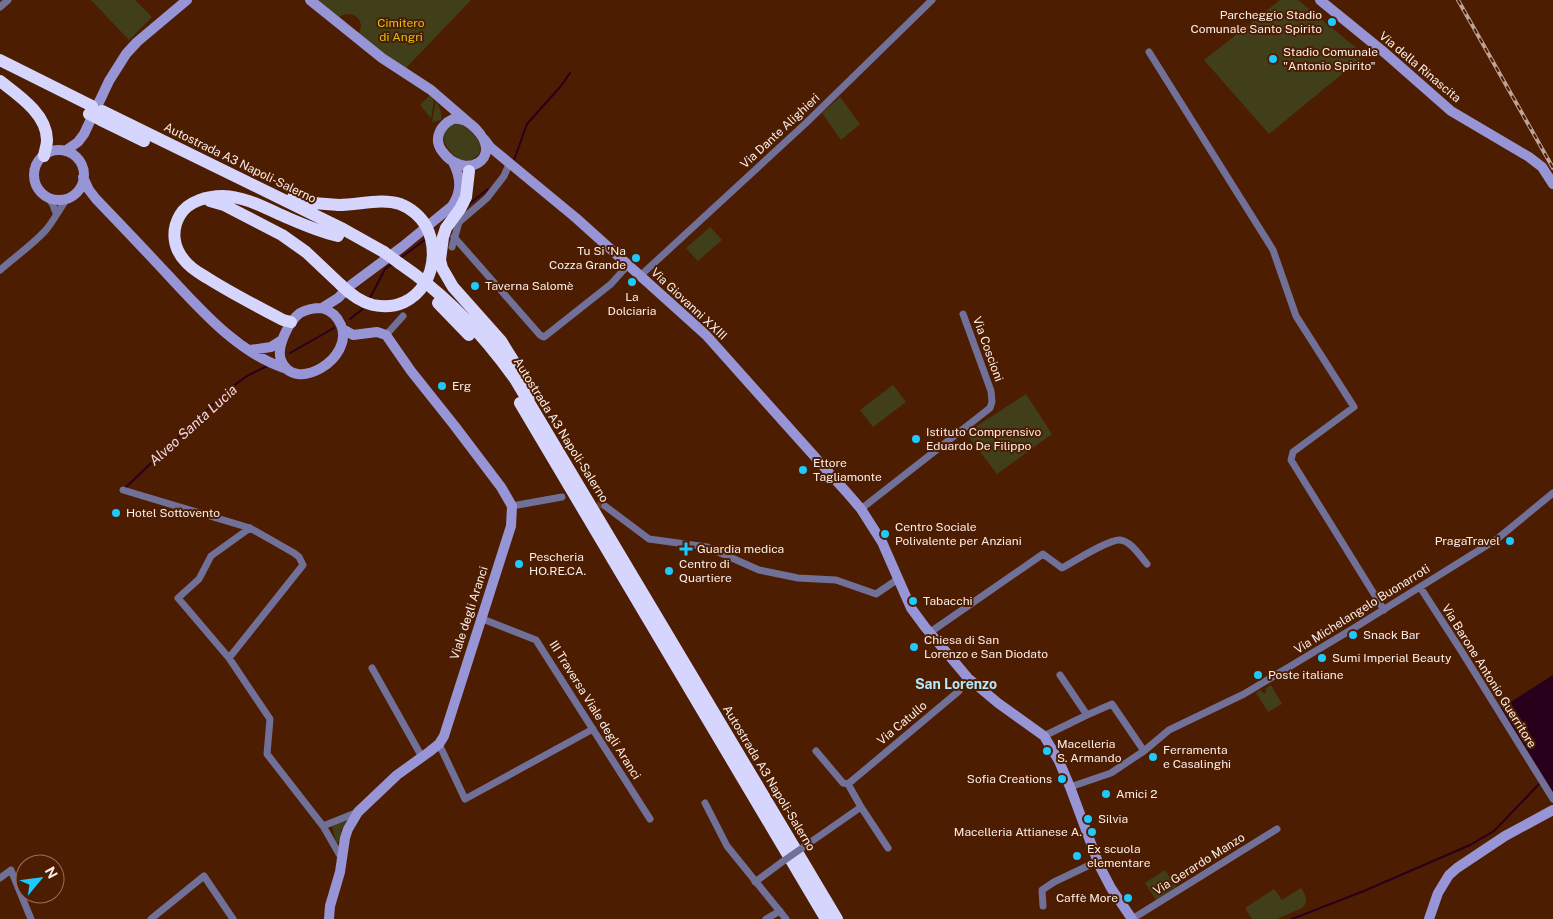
<svg xmlns="http://www.w3.org/2000/svg" width="1553" height="919" viewBox="0 0 1553 919" font-family="'Public Sans',sans-serif">
<rect width="100%" height="100%" fill="#4d1d02"/>
<!-- green -->
<path fill="#413f1a" d="M91,0H135L152,17L129,40Z
M316,0H471L406,68L386,56L358,34C368,21 351,7 338,18Z
M1280,0H1298L1365,55L1269,134L1204,60Z
M430,95L434,101L431,118L420,105Z
M840,97L860,124L841,140L822,113Z
M436,101C439,107 443,113 441,120L432,122Z
M459,124C470,129 484,141 479,154L470,161C466,160 462,161 458,158C443,149 433,124 459,124Z
M710,227L722,240L698,261L686,248Z
M893,385L906,402L873,427L860,410Z
M1026,394L1052,434L997,474L966,433Z
M1271,685L1282,704L1268,712L1256,693L1260,690L1264,694L1266,692V688Z
M348,818L341,830L340,842H336L332,826Z
M1165,870L1176,887L1156,900L1145,883Z
M1301,888C1306,896 1309,901 1302,908L1277,919H1252L1245,908L1274,889L1282,900Z"/>
<!-- water -->
<path fill="#29001b" d="M1553,675V793L1500,709Z"/>
<g fill="none" stroke-linecap="round" stroke-linejoin="round">
<!-- stream -->
<path stroke="#29001b" stroke-width="2" d="M514,160L527,124L561,86L570,73
M469,204L488,189
M399,259L426,239
M369,300L385,269L392,264
M350,319L364,308
M290,353L334,328
M125,488L228,390L247,376L267,366
M1292,919L1364,891L1470,845L1494,831L1540,783"/>
<!-- street-tunnel -->
<path stroke="#673c24" stroke-width="7" stroke-dasharray="7 3.5" stroke-linecap="butt" d="M587,501L605,506"/>
<!-- street -->
<path stroke="#717098" stroke-width="7" d="M0,7L8,0
M1149,52L1273,250L1296,316L1354,407L1293,452L1291,460L1384,610
M48,197L53,205L56,213
M454,237L540,335L544,337L611,284L628,265
M452,247L459,222L487,198L504,176L510,162
M0,270C15,257 32,245 45,231C54,221 59,209 67,199
M640,276L806,123L932,0
M386,335L403,316
M123,490L250,528L294,553L299,557L303,565L229,658L270,719L267,754L323,826
M512,506L562,497
M605,506L649,539L707,547L759,570L798,578L836,580L876,594L898,579
M861,509L990,408L992,402L991,391L963,314
M1420,587L1462,652L1553,799
M480,618L536,640L650,819
M929,633L1043,554L1062,568C1073,562 1109,539 1120,540C1131,541 1140,556 1147,564
M229,658L178,598L199,579L211,556L250,528
M372,668L422,757
M1060,675L1087,715
M1044,736L1087,715L1112,704L1144,751
M439,744L465,799L593,729
M816,751L843,783L848,784
M1070,787L1111,773L1144,751L1169,730L1244,694L1354,628L1497,539L1553,493
M705,803L727,846L786,919
M805,846L861,807
M888,848L861,807L848,784L959,691L960,685L968,678
M342,859L323,826L358,812
M0,878L11,870L31,919
M755,882L782,862
M1043,906L1042,890L1054,882L1098,861
M151,919L204,876L233,919
M766,919L780,911
M1132,919L1277,829"/>
<!-- secondary -->
<path stroke="#9895d6" stroke-width="10" d="M310,0L382,58L431,90L468,122
M1320,0L1385,53L1451,111L1529,157L1542,167L1553,184
M453,119C463,118 469,122 476,129C505,159 464,182 442,151C433,139 440,125 453,119Z
M484,139L490,147L576,218L706,335L849,495L861,509L882,542L911,608L925,627L968,678L998,703L1044,736L1059,761L1070,787L1099,865L1111,888L1132,919
M34 175a25 25 0 1 1 50 0a25 25 0 1 1-50 0Z
M65,151L78,142L84,134L109,81L126,54L137,42L187,0
M83,177L89,190L96,199C120,224 144,249 168,275C201,310 237,352 284,368
M322,308L338,298L351,285L402,247L452,206C462,191 461,178 453,162
M322,308C332,311 337,316 341,325C355,358 294,395 281,360C276,347 289,321 300,313C307,309 314,308 322,308Z
M250,350L271,347L282,340
M329,919L330,906L340,872L345,838L348,829L358,812L397,775L429,752L439,744L444,736L511,526L512,506L501,487L454,425L411,371L386,335L377,332L353,335L343,329
M1429,919L1438,893L1449,875L1457,868L1505,836L1553,810"/>
<!-- highway -->
<path stroke="#d5d5fd" stroke-width="12" d="M0,60L92,106
M0,81C18,95 47,114 47,140C47,145 45,150 44,156
M102,111L343,229L384,252
M101,120L144,141
M469,171L466,197L460,209L446,228L443,237L440,260L442,268L453,287L501,341L534,394
M293,197L313,203L339,205
M210,201L224,205L282,235L306,252L341,285
M399,263C445,294 483,334 515,379L837,919
M438,303L469,335
M291,322L283,320C258,307 233,294 209,279C201,274 191,269 185,261C173,248 171,230 180,215C188,201 208,196 223,196C247,197 267,209 288,218C304,225 321,232 338,236
M520,403L826,919"/>
<defs>
<path id="rail" d="M1458,0L1553,168"/>
</defs>
<!-- rail casing -->
<use href="#rail" stroke="#bda396" stroke-width="4"/>
<!-- rail -->
<use href="#rail" stroke="#4d1d02" stroke-width="2" stroke-dasharray="5.5" stroke-linecap="butt"/>
<!-- street-bridge -->
<path stroke="#717098" stroke-width="7" d="M782,862L805,846"/>
<!-- highway-bridge -->
<path stroke="#d5d5fd" stroke-width="12" d="M89,114L99,119
M339,205C359,205 381,198 400,204C411,208 421,217 426,226C446,264 420,315 373,305C361,302 350,294 341,285
M384,252L399,263"/>
</g>
<!-- markers -->
<g fill="#1dc9fd" stroke="#4d1d02" stroke-width="2">
<circle cx="1332" cy="22" r="5"/>
<circle cx="1273" cy="59" r="5"/>
<circle cx="636" cy="258" r="5"/>
<circle cx="632" cy="282" r="5"/>
<circle cx="475" cy="286" r="5"/>
<circle cx="442" cy="386" r="5"/>
<circle cx="916" cy="439" r="5"/>
<circle cx="803" cy="470" r="5"/>
<circle cx="116" cy="513" r="5"/>
<circle cx="885" cy="534" r="5"/>
<circle cx="1510" cy="541" r="5"/>
<path d="M683.5 541.5h5v5h5v5h-5v5h-5v-5h-5v-5h5z"/>
<circle cx="519" cy="564" r="5"/>
<circle cx="669" cy="571" r="5"/>
<circle cx="913" cy="601" r="5"/>
<circle cx="1353" cy="635" r="5"/>
<circle cx="914" cy="647" r="5"/>
<circle cx="1322" cy="658" r="5"/>
<circle cx="1258" cy="675" r="5"/>
<circle cx="1047" cy="751" r="5"/>
<circle cx="1153" cy="757" r="5"/>
<circle cx="1062" cy="779" r="5"/>
<circle cx="1106" cy="794" r="5"/>
<circle cx="1088" cy="819" r="5"/>
<circle cx="1092" cy="832" r="5"/>
<circle cx="1077" cy="856" r="5"/>
<circle cx="1128" cy="898" r="5"/>
</g>
<g text-anchor="middle" stroke-width="4" stroke-linejoin="round" paint-order="stroke">
<!-- poi labels -->
<g font-size="12" fill="#fbeee8" stroke="#4d1d02" text-anchor="start">
<text x="1322" y="19" text-anchor="end">Parcheggio Stadio<tspan x="1322" dy="14">Comunale Santo Spirito</tspan></text>
<text x="1283" y="56">Stadio Comunale<tspan x="1283" dy="14">"Antonio Spirito"</tspan></text>
<text x="626" y="255" text-anchor="end">Tu Si 'Na<tspan x="626" dy="14">Cozza Grande</tspan></text>
<text x="485" y="290">Taverna Salomè</text>
<text x="632" y="301" text-anchor="middle">La<tspan x="632" dy="14">Dolciaria</tspan></text>
<text x="452" y="390">Erg</text>
<text x="926" y="436">Istituto Comprensivo<tspan x="926" dy="14">Eduardo De Filippo</tspan></text>
<text x="813" y="467">Ettore<tspan x="813" dy="14">Tagliamonte</tspan></text>
<text x="126" y="517">Hotel Sottovento</text>
<text x="895" y="531">Centro Sociale<tspan x="895" dy="14">Polivalente per Anziani</tspan></text>
<text x="1500" y="545" text-anchor="end">PragaTravel</text>
<text x="697" y="553">Guardia medica</text>
<text x="529" y="561">Pescheria<tspan x="529" dy="14">HO.RE.CA.</tspan></text>
<text x="679" y="568">Centro di<tspan x="679" dy="14">Quartiere</tspan></text>
<text x="923" y="605">Tabacchi</text>
<text x="1363" y="639">Snack Bar</text>
<text x="924" y="644">Chiesa di San<tspan x="924" dy="14">Lorenzo e San Diodato</tspan></text>
<text x="1332" y="662">Sumi Imperial Beauty</text>
<text x="1268" y="679">Poste italiane</text>
<text x="1057" y="748">Macelleria<tspan x="1057" dy="14">S. Armando</tspan></text>
<text x="1163" y="754">Ferramenta<tspan x="1163" dy="14">e Casalinghi</tspan></text>
<text x="1052" y="783" text-anchor="end">Sofia Creations</text>
<text x="1116" y="798">Amici 2</text>
<text x="1098" y="823">Silvia</text>
<text x="1082" y="836" text-anchor="end">Macelleria Attianese A.</text>
<text x="1087" y="853">Ex scuola<tspan x="1087" dy="14">elementare</tspan></text>
<text x="1118" y="902" text-anchor="end">Caffè More</text>
</g>
<!-- park labels -->
<g font-size="12" fill="#d0c516" stroke="#4d1d02">
<text x="401" y="27">Cimitero<tspan x="401" dy="14">di Angri</tspan></text>
</g>
<!-- street labels -->
<g font-size="12" fill="#fbeee8" stroke="#4d1d02">
<text transform="translate(1420 67) rotate(40)" y="4">Via della Rinascita</text>
<text transform="translate(780 131) rotate(-43)" y="4">Via Dante Alighieri</text>
<text transform="translate(240 163) rotate(26)" y="4">Autostrada A3 Napoli-Salerno</text>
<text transform="translate(689 304) rotate(43)" y="4">Via Giovanni XXIII</text>
<text transform="translate(988 349) rotate(70)" y="4">Via Coscioni</text>
<text transform="translate(561 430) rotate(58)" y="4">Autostrada A3 Napoli-Salerno</text>
<text transform="translate(1362 609) rotate(-32)" y="4">Via Michelangelo Buonarroti</text>
<text transform="translate(469 613) rotate(-72)" y="4">Viale degli Aranci</text>
<text transform="translate(1489 676) rotate(58)" y="4">Via Barone Antonio Guerritore</text>
<text transform="translate(595 710) rotate(58)" y="4">III Traversa Viale degli Aranci</text>
<text transform="translate(902 723) rotate(-40)" y="4">Via Catullo</text>
<text transform="translate(769 778) rotate(59)" y="4">Autostrada A3 Napoli-Salerno</text>
<text transform="translate(1199 864) rotate(-32)" y="4">Via Gerardo Manzo</text>
</g>
<!-- water labels -->
<g font-size="14" font-style="italic" fill="#f2d8e5" stroke="#4d1d02">
<text transform="translate(193 425) rotate(-42)" y="5">Alveo Santa Lucia</text>
</g>
<!-- neighbourhood labels -->
<g font-size="14" font-weight="bold" fill="#b3e7fc" stroke="#4d1d02">
<text x="956" y="689">San Lorenzo</text>
</g>
</g>
<!-- north arrow -->
<g transform="translate(40 879) rotate(61)"><circle r="24" fill="#4d1d02" stroke="#93715e"/>
<path d="M0-4L9 19L0 12L-9 19Z" fill="#1dc9fd"/>
<text y="-8" font-size="14" font-weight="bold" text-anchor="middle" fill="#fbeee8">N</text>
</g>
</svg>
